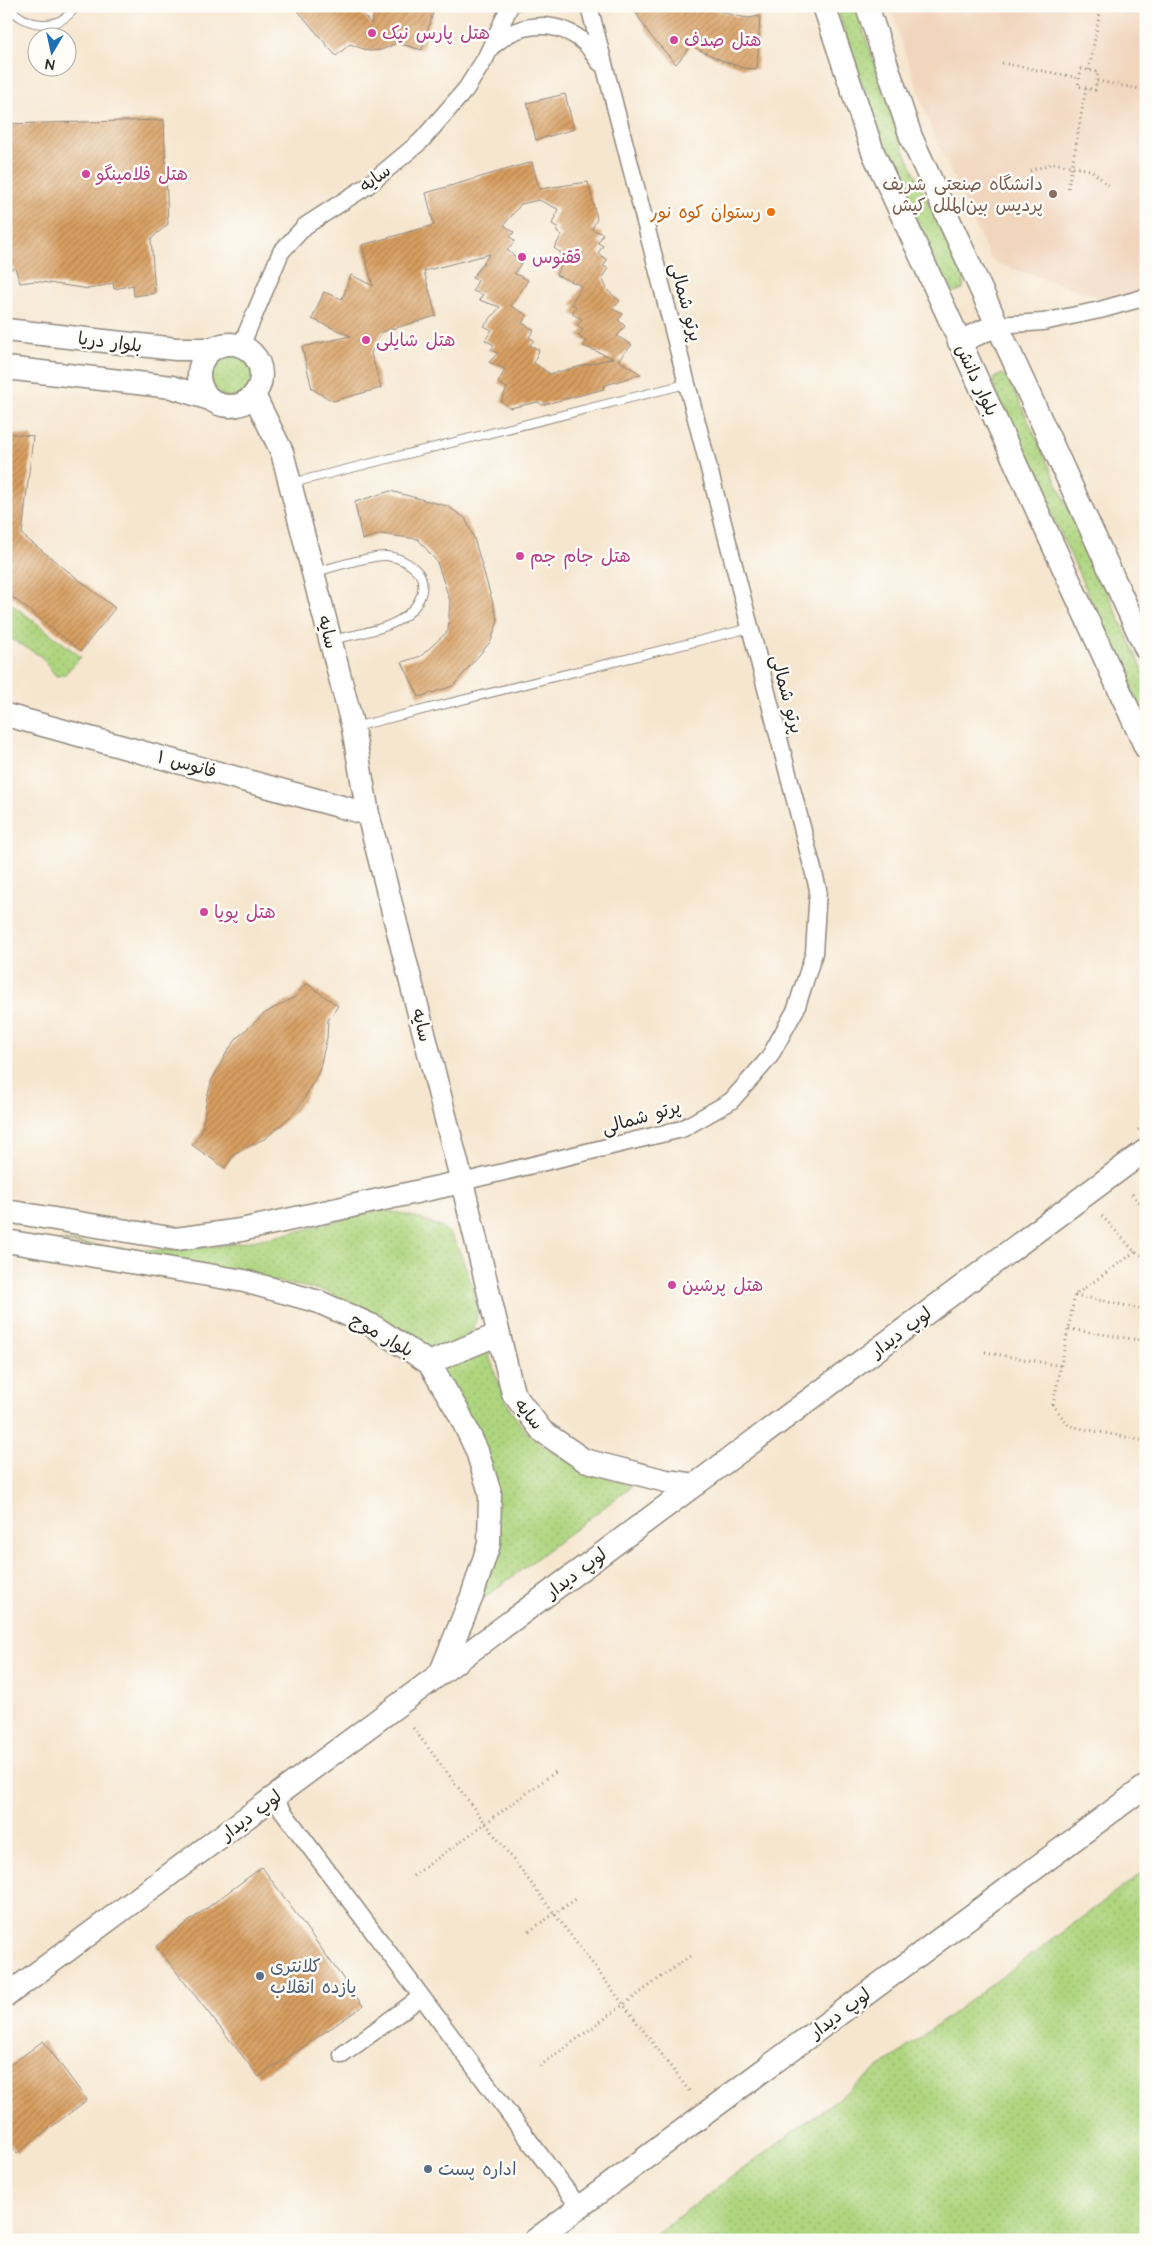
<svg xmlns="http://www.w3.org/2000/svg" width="1152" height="2246" viewBox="0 0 1152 2246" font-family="'Architects Daughter','Playpen Sans Arabic',sans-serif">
<defs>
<pattern id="grass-dots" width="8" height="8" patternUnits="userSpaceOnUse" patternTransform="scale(1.25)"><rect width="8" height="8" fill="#afd57f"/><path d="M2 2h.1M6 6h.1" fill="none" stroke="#97b76e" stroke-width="1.8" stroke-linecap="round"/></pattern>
<pattern id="building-hatch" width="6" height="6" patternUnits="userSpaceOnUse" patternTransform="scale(1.25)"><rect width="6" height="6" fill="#d89e60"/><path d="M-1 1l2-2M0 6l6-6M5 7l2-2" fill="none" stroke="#af814f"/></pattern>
</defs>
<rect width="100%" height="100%" fill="#fdfcf7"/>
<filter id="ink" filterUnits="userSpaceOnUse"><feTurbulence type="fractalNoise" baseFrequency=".02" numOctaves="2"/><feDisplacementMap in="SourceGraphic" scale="10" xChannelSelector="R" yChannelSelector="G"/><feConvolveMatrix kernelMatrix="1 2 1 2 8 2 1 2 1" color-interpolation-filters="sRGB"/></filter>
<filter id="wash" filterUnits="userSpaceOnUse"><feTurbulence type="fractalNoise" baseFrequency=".0096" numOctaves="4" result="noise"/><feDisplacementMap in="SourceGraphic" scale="20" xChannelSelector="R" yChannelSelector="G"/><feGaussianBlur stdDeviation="1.12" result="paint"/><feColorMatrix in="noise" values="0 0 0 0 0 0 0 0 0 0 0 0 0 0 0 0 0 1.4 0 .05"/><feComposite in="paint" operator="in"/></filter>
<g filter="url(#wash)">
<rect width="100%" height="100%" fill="#f6e6cf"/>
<!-- built -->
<path fill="#f1d5bd" d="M889,6H1146V292L1116,299H1104L996,263L990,258L931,129Z"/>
<!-- grass -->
<path fill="url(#grass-dots)" stroke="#6d8055" d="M836,6H855L900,141L964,280L963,289L955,292L947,287L884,148Z
M208 375a22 22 0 1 1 44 0a22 22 0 1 1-44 0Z
M1002,374L1009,379L1146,677V720L993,386L994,378Z
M6,600L81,657L64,675L56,676L41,656L6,636Z
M377,1210C392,1210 435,1221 447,1231C459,1241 476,1294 477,1310C478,1320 472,1330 467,1339L436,1349L408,1337L359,1306L326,1291L60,1241C93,1244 130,1251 163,1250C235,1249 308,1230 377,1210Z
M485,1346C495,1370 502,1398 517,1420C543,1456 592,1473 632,1486L479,1602L497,1532L438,1367Z
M1146,1870V2240H647Z"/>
<g id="blocks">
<!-- building -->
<path fill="url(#building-hatch)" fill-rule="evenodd" d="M294,6H356L371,24L377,6H435L422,50L397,43L381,50L369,51L350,44L336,56Z
M632,6H705L736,16L749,18L760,16L757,69L743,68L721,60L691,46L676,64L649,34Z
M565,94L574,129L536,140L527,103Z
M164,120L168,224L151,239L155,293L134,296L133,285L114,289L113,283L89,289L35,281L20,283L15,268L6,271V124Z
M532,162L539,189L588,182L597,219L592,229L603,234L598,243L603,246L598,253L607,260L603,266L608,268L602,278L608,291L620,301L612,309L623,314L618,320L625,326L617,336L632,345L618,360L641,374L603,386L604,389L542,405L538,402L510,408L501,401L507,388L498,383L505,369L489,362L498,353L491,350L494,345L485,340L492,330L484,326L500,307L479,300L483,295L473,291L478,280L472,278L490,254L424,271L436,316L382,332L371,353L381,388L333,401L312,389L302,347L351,336L312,319L324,292L342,299L351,275L373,286L362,245L434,225L426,193ZM539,200L558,209L552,224L559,228L556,231L562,235L554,248L561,253L560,257L565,258L556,275L582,286L571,304L576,306L572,314L582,319L577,326L583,330L578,336L587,342L583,346L613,358L550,374L534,363L539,350L530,345L534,340L529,337L534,330L522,323L527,315L511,306L528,280L514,273L522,262L507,250L515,241L510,237L514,232L504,225L521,204Z
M6,433L33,436L22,535L115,608L81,651L6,592Z
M390,491L447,506L465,518L474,538L498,621L491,641L453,686L419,697L402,662L421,656L448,631L450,601L437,562L418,539L381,534L362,540L355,502Z
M306,983L338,1006L328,1020L327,1038L319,1071L303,1101L292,1115L266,1138L235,1153L225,1168L192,1145L202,1131L207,1097L212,1080L228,1050L239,1036L265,1013L295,997Z
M262,1867L363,2006L259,2077L156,1946Z
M43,2041L87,2100L17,2153L6,2139V2068Z"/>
</g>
</g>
<g filter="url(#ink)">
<use href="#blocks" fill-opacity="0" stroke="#90887d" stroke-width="1"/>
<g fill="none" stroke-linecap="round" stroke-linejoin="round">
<defs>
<path id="lane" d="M8,6C26,28 59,32 76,6
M805,6H811
M292,483L686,384
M315,572C331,568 371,555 386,556C400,557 410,563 419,573C423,579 423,588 421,595C409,629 362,632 332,640
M354,727L750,628"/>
<path id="street" d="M494,45C521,20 559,20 586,44C591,49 595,57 600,63
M997,325L1043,322L1100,310L1146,297
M241,346L281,252L305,226L367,186L421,141L466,89L485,59L510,6
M462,1182L682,1129L731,1101L769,1058L796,1009L814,953L818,889L589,6
M273,1798L579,2207
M342,2055L421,1997"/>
<path id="secondary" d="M824,6L873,152L1146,748
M867,6L911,137L1146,649
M6,330L176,349H213
M959,342L997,325
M199 375a31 31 0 1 1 62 0a31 31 0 1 1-62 0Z
M6,368L172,387L210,399
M254,395L282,452L353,728L368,814L462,1182L513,1393L542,1431L584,1460L666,1481L695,1485
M6,715L368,814
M6,1211L176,1239L241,1230L462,1182
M6,1241L244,1281L319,1302L373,1326L429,1363L459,1413L477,1451L490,1493L489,1544L472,1596L440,1674
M429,1363L499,1334
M6,1996L1146,1150
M535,2240L1146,1786"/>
</defs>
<!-- lane casing -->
<use href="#lane" stroke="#90887d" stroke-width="10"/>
<!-- street casing -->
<use href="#street" stroke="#90887d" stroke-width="19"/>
<!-- secondary casing -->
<use href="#secondary" stroke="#90887d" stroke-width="25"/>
<!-- path -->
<path stroke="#90887d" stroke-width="3" stroke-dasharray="1 4" stroke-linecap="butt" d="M1002,63L1079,78
M1081,69L1098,72L1095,90L1078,86Z
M1089,70L1101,6
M1097,81L1146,90
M1030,171L1053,163L1091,170L1109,186
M1068,188L1086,88
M1138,1130L1146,1124
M1132,1194L1146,1210
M1102,1216L1135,1252L1146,1257
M1135,1252L1075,1295L1053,1405L1069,1426L1146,1441
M1075,1295L1146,1310
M1069,1329L1146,1341
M985,1352L1061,1366
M413,1728L690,2092
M413,1876L557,1771
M529,1931L576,1899
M540,2066L690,1956"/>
<!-- lane -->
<use href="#lane" stroke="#fff" stroke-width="8"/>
<!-- street -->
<use href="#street" stroke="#fff" stroke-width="16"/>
<!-- secondary -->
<use href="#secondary" stroke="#fff" stroke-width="22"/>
</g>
</g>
<!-- markers -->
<g fill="#d1479c" stroke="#fdfcf7" stroke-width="2">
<circle cx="372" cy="33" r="5"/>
<circle cx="674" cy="40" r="5"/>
<circle cx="86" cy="174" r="5"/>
<circle cx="522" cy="257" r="5"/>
<circle cx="366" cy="340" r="5"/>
<circle cx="520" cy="556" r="5"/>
<circle cx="204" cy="912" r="5"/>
<circle cx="672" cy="1285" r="5"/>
</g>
<circle fill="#8d6e63" stroke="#fdfcf7" stroke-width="2" cx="1053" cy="194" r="5"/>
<circle fill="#e8710a" stroke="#fdfcf7" stroke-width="2" cx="771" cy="212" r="5"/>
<g fill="#5c6f8a" stroke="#fdfcf7" stroke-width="2">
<circle cx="260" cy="1976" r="5"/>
<circle cx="428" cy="2169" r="5"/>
</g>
<g text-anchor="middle" stroke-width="5" stroke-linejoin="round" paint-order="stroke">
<!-- hotel labels -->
<g font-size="18" fill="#b23c85" stroke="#fdfcf7" text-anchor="start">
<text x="382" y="39">هتل پارس نیک</text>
<text x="684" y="46">هتل صدف</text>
<text x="96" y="180">هتل فلامینگو</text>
<text x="532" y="263">ققنوس</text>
<text x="376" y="346">هتل شایلی</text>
<text x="530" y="562">هتل جام جم</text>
<text x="214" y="918">هتل پویا</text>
<text x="682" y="1291">هتل پرشین</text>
</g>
<!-- street labels -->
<g font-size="18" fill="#2b2b2b" stroke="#fdfcf7">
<text transform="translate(375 178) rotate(-36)" y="6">سایه</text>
<text transform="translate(686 302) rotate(75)" y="6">پرتو شمالی</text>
<text transform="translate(110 342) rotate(7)" y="6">بلوار دریا</text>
<text transform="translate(977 380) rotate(65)" y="6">بلوار دانش</text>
<text transform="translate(328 632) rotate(76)" y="6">سایه</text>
<text transform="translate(787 694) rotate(75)" y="6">پرتو شمالی</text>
<text transform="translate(187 764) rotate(15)" y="6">فانوس ۱</text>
<text transform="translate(422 1025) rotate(76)" y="6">سایه</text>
<text transform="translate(641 1117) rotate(-16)" y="6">پرتو شمالی</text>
<text transform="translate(901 1332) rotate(-37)" y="6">لوپ دیدار</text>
<text transform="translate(382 1335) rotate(30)" y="6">بلوار موج</text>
<text transform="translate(529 1414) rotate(51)" y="6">سایه</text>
<text transform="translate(576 1573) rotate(-37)" y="6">لوپ دیدار</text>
<text transform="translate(251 1815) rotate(-37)" y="6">لوپ دیدار</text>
<text transform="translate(840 2013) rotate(-37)" y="6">لوپ دیدار</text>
</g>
<!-- education labels -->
<g font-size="18" fill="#785e54" stroke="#fdfcf7" text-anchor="end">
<text x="1043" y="190">دانشگاه صنعتی شریف<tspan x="1043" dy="21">پردیس بین‌الملل کیش</tspan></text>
</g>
<!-- food labels -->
<g font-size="18" fill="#c56008" stroke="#fdfcf7" text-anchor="end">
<text x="761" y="218">رستوان کوه نور</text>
</g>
<!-- service labels -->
<g font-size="18" fill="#4e5e75" stroke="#fdfcf7" text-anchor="start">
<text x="270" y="1972">کلانتری<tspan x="270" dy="21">یازده انقلاب</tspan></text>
<text x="438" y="2175">اداره پست</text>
</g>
</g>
<!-- margin -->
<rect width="1152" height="2246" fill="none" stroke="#fdfcf7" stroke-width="25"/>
<!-- north arrow -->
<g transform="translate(52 52) rotate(189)"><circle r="24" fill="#fdfcf7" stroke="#a9a8a5"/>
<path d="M0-4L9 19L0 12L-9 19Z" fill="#1f6fb2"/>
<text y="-8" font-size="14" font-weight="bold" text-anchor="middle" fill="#2b2b2b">N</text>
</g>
</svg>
